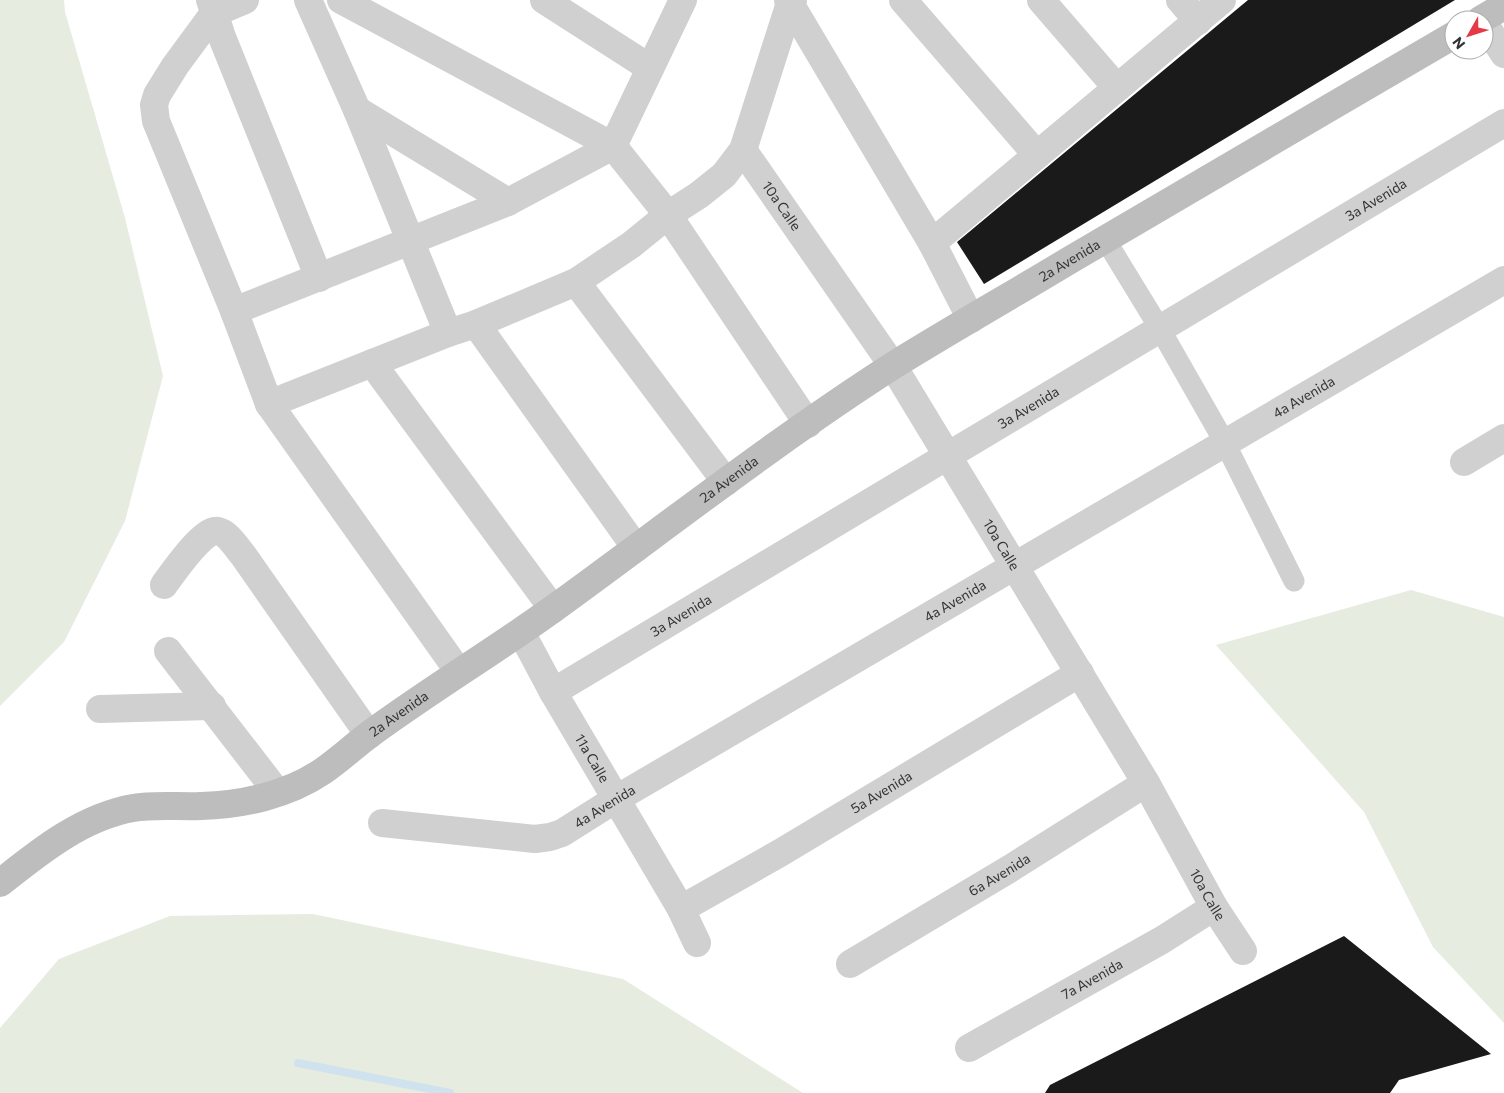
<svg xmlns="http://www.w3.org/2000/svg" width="1504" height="1093" viewBox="0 0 1504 1093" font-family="Commissioner,sans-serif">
<rect width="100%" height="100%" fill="#fff"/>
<!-- green -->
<path fill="#e6ecdf" d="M0,0H64L65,12L125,218L163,376L125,521L64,642L0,706Z
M1411,590L1504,617V1023L1433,947L1364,812L1216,645Z
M313,914L623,979L803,1093H0V1028L59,959L170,916Z"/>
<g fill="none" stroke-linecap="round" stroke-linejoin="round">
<!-- stream -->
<path stroke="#cfe2ee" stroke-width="8" d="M298,1063L450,1093"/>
</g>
<!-- building -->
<path fill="#1a1a1a" d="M1248,0H1455L984,284L957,242Z
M1344,936L1491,1054L1399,1080L1390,1093H1045L1050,1085Z"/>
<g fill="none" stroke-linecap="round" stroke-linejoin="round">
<!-- pedestrian -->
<path stroke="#d0d0d0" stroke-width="21" d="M1105,239L1160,329L1225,443L1294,581"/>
<!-- minor -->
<g stroke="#d0d0d0" stroke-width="28">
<path d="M210,0L222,37L319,278"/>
<path d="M245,0L214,13L175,66L157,95L154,105L156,121L234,311L269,404L459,672"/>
<path d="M308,0L357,110L448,333"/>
<path d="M341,0L613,146L668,215L808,424"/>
<path d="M544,0L650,68"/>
<path d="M788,0L932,243L971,319"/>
<path d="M903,0L1037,155"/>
<path d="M1041,0L1117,88"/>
<path d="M1180,0L1198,21"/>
<path d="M1484,23L1504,54"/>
<path d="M357,110L508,202"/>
<path id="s1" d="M743,150L893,366L1146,783L1214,907L1243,951"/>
<path d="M932,243L1222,0"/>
<path d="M576,282L726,482"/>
<path d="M234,311L508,202L613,146L683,0"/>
<path d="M476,324L636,548"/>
<path d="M372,363L553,609"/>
<path d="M269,404L448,333L476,324L576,282L631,245L668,215L699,195L724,175L743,150L790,3L793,0"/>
<path d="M1464,462L1504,438"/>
<path d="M164,585C172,574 204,527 218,531C228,533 237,548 243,555L369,735"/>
<path id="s2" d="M521,632L553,692L681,909L697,943"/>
<path d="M168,651L277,792"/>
<path id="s3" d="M553,692L1504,123"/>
<path d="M100,709L212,706"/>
<path id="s4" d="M382,823L535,839L550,837L562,833L616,799L1504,280"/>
<path id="s5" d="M681,909L780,853L1080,673"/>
<path id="s6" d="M850,964L1011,868L1146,783"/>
<path id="s7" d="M969,1048L1162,940L1214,907"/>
</g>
<!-- secondary -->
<g stroke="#bdbdbd" stroke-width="28">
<path d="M1480,20L1504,6"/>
<path id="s8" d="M0,883C39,852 82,817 133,808C155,804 178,807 201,806C242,805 288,795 323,771C339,760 354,746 370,734C430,690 493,652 553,609C666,527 777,440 894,365C952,329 1012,295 1070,260C1198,184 1326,110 1454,35"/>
</g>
</g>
<g text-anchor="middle" stroke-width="5" stroke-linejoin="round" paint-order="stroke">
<!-- street labels -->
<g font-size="14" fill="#333" stroke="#fff">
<text dy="5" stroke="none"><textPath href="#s3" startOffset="959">3a Avenida</textPath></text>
<text dy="5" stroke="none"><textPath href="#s1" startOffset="68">10a Calle</textPath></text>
<text dy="5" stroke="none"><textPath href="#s8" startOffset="1256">2a Avenida</textPath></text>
<text dy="5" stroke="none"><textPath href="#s4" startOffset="1042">4a Avenida</textPath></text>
<text dy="5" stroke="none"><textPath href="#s3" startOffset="554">3a Avenida</textPath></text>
<text dy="5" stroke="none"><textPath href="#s8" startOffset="851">2a Avenida</textPath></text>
<text dy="5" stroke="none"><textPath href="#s1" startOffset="472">10a Calle</textPath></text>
<text dy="5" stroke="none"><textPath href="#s4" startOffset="638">4a Avenida</textPath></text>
<text dy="5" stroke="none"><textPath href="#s3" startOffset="149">3a Avenida</textPath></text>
<text dy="5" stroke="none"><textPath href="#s8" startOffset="446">2a Avenida</textPath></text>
<text dy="5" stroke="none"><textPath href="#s2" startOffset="145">11a Calle</textPath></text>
<text dy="5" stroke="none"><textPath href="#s5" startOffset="232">5a Avenida</textPath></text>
<text dy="5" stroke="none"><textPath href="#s4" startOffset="232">4a Avenida</textPath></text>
<text dy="5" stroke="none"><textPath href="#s6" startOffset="174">6a Avenida</textPath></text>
<text dy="5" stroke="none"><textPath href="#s1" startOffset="878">10a Calle</textPath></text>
<text dy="5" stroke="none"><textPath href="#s7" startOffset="141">7a Avenida</textPath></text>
</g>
</g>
<!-- north arrow -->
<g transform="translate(1469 35) rotate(231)"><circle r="24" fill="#ffffff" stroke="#adadad"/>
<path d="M0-4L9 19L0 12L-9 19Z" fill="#e63946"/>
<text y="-8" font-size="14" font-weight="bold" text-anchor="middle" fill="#333333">N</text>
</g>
</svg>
